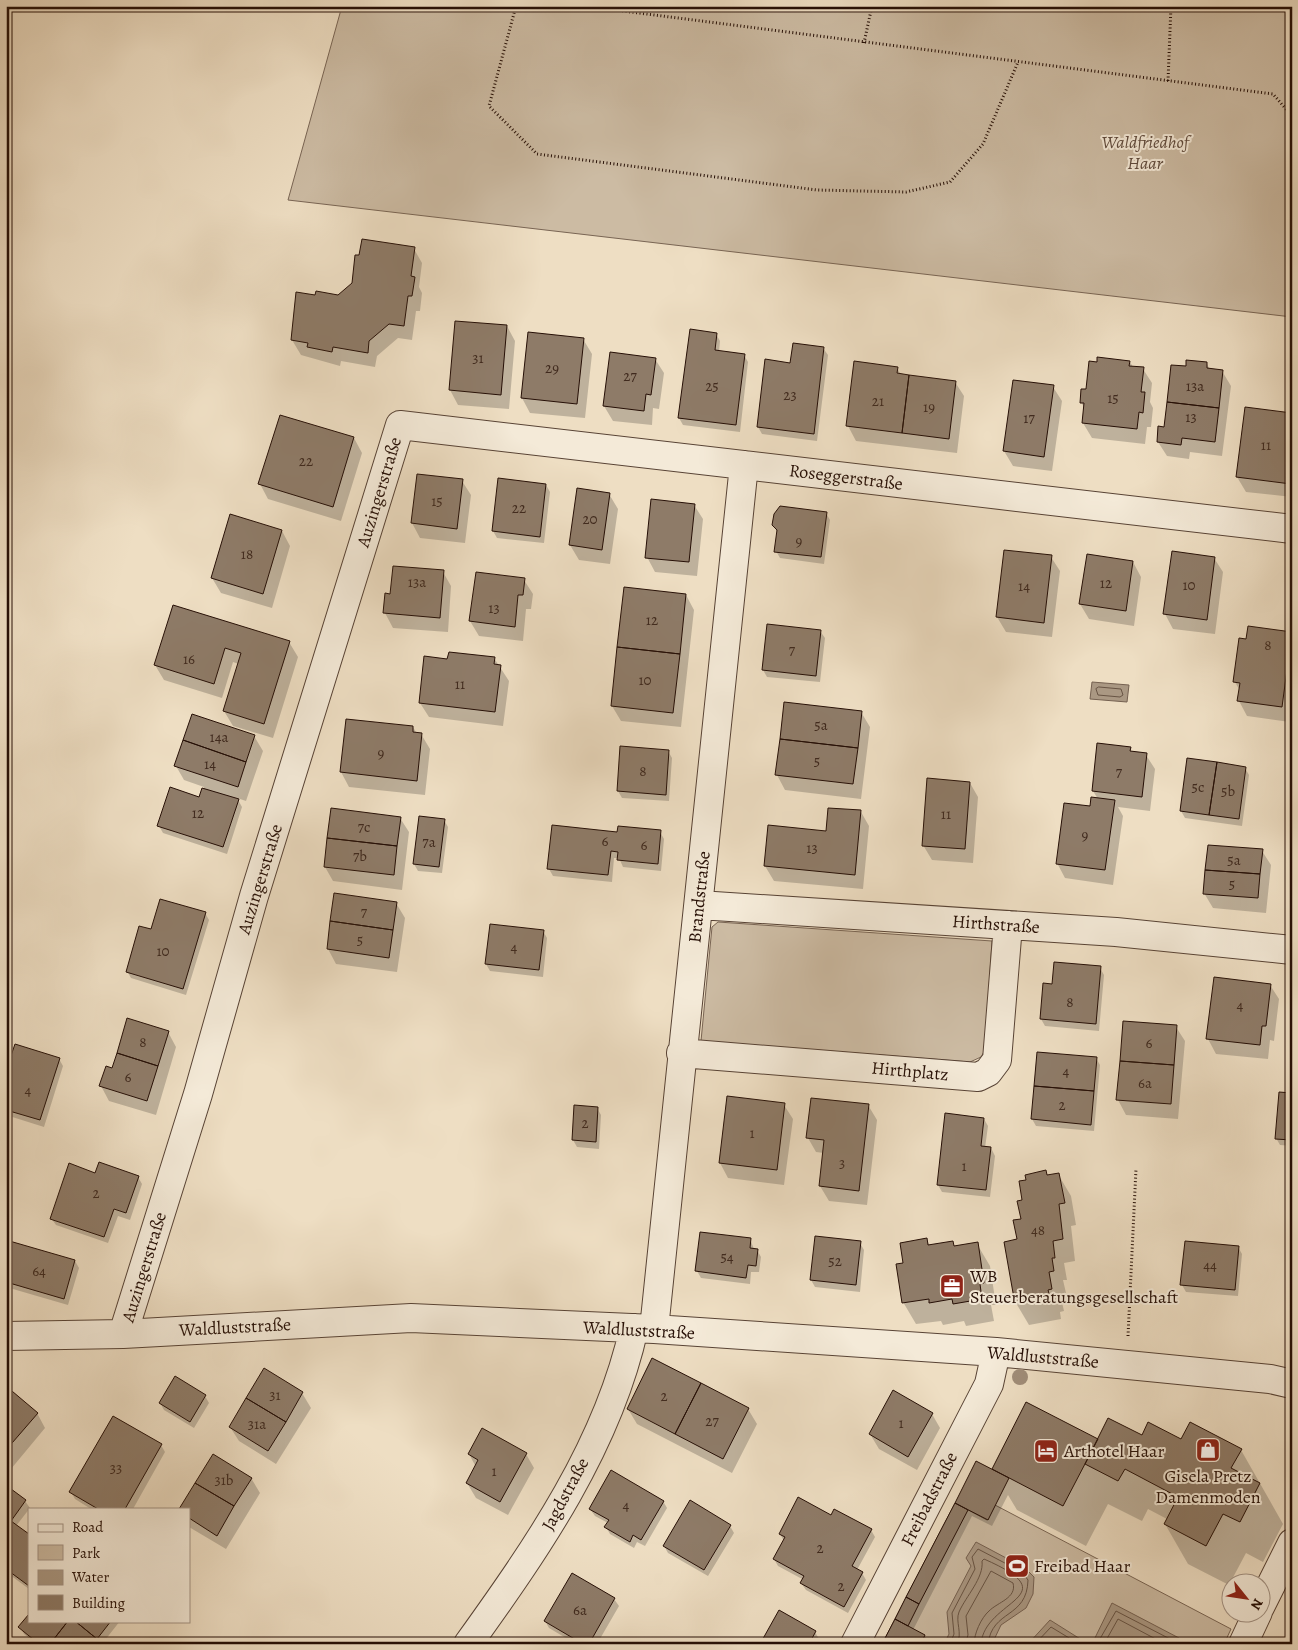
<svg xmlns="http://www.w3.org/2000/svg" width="1298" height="1650" viewBox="0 0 1298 1650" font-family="Alegreya,serif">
<rect width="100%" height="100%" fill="#eedec3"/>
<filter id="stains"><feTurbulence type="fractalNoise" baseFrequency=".004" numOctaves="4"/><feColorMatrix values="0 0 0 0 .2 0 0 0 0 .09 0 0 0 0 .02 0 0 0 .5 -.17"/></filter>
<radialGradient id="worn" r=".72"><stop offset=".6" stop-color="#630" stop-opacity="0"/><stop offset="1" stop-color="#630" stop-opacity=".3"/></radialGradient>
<!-- green -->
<path fill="#ccbba3" stroke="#796554" d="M342,6H1292V317L288,200Z
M718,922L992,941L985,1050L981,1057L970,1062L701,1041L712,927Z
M955,1503L987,1520L995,1505L1231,1629L1224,1644H882Z"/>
<!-- water -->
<path fill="#aa9883" stroke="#756151" d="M1092,682L1129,685L1127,702L1090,699Z
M976,1542L1025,1568L1034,1577L1033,1594L1026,1608L1001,1625L992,1644H944L949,1634L947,1612L971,1566L966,1558Z
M1112,1603L1179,1638L1176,1644H1092Z
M1050,1620L1085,1642L1084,1644H1028Z"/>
<!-- shadow -->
<path fill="#0003" d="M414,249L422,263L419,287L422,293L420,311H416L412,340L398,338L377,356L375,367L341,361L340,366L301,355L292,340L316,297H338Z
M507,326L515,341L509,409L458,405L450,390Z
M716,334L720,341L719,352L744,355L748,362L740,432L683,425L679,418Z
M583,339L592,354L585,418L530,413L522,398Z
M823,348L828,355L817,441L762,434L758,427L766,361L792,364Z
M655,359L664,373L659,409L653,408L652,425L613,421L604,406Z
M1130,362L1133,367L1143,369L1152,383L1150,402L1153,408L1151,427H1147L1145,444L1092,438L1083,423L1085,409L1081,402L1088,390Z
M1207,364L1210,370L1222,371L1231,386L1222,456L1190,452L1189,459L1167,456L1158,442L1165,428L1187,368Z
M897,368L901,375L955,382L964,396L957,453L856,441L848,426Z
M1053,387L1062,401L1052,471L1013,466L1004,451Z
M1292,415V497L1246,492L1237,477Z
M280,416L354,438L362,453L341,521L268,499L260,484Z
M462,481L471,495L465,543L420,538L412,523Z
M546,485L550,492L544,543L497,538L493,531Z
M609,494L618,509L610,564L579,560L570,545Z
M694,505L703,519L697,576L655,572L647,557Z
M826,513L830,520L824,564L780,558L776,551L778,533L773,525Z
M282,531L290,546L272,608L221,593L212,578Z
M1051,557L1060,571L1052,637L1006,632L997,617Z
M1214,558L1223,572L1215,634L1173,629L1165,614Z
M1133,562L1141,577L1134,626L1089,619L1080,604Z
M443,572L451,586L448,632L393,628L385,613L391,595Z
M477,573L524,580L533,594L531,609H526L523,641L479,636L470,621Z
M686,595L694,610L681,727L621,721L612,706Z
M173,607L289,642L298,657L273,738L233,726L224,711L239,664L233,662L222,698L164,680L155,665Z
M820,631L825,638L820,682L767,677L763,670Z
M1292,634L1290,722L1247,716L1239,701L1240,691L1235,682L1247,640Z
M494,658L509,681L503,726L429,717L420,703L449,660Z
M861,712L870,727L861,799L785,790L777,775Z
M413,727L417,734H421L430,749L425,795L349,787L341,772Z
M254,736L263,751L246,801L237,798L242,807L227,854L163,833L159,826L200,798L204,787L184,780L176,766Z
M1130,748L1132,753L1146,755L1155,769L1150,811L1118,807L1123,816L1113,885L1065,878L1057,863L1098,799L1093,791Z
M668,751L672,758L669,801L622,798L618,791Z
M1245,768L1249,775L1242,826L1185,818L1181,811Z
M970,783L978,797L973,863L932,860L923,845Z
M861,812L869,826L863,889L774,881L765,866L769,827L827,832Z
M400,818L409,832L402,890L333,881L325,867Z
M444,820L448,827L442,873L418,871L414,864Z
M660,832L664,839L661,871L623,867L619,858H614L612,882L553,876L549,869L618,833Z
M1262,851L1271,865L1266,913L1213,908L1204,893Z
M335,895L396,903L405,918L397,972L336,964L328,949Z
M205,913L209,920L186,995L131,978L127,971L151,931Z
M543,931L547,938L543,977L490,971L486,964Z
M1100,968L1104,975L1099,1031L1045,1026L1041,1019L1053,986Z
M1270,985L1279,999L1274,1041L1270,1040L1268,1059L1216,1054L1208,1039Z
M1176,1027L1185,1041L1178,1119L1126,1115L1118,1100Z
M168,1032L176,1047L156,1115L109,1101L101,1086L113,1069Z
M1096,1058L1100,1065L1094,1131L1036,1126L1032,1119Z
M59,1059L63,1066L44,1127L6,1115V1074Z
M1292,1094V1146L1280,1145L1276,1138Z
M784,1105L793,1119L784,1185L728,1178L720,1163Z
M868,1105L877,1120L867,1205L829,1201L820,1186L824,1153L816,1152L808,1138Z
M597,1108L601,1115L599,1149L577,1147L573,1140Z
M984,1119L988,1126L985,1148H991L995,1156L990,1197L942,1192L938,1185Z
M1046,1172L1048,1176L1058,1174L1071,1196L1076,1225L1071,1226L1075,1261L1064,1263L1067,1280H1063L1066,1293L1060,1294L1064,1311L1060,1312L1061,1319L1029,1325L1016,1303L1018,1240L1024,1201Z
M96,1174L138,1177L142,1184L130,1220L118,1216L108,1243L56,1225L51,1218Z
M750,1239L754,1249L757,1250L761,1257L759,1272H751L750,1284L701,1278L697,1271Z
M927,1240L930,1246L955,1247L977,1244L990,1266L996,1305H991L994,1321L966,1326L964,1321L943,1325L941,1321L916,1324L903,1302L905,1264Z
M6,1241L75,1261L79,1268L68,1305L6,1287Z
M860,1243L864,1250L860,1292L815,1287L811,1280Z
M1238,1247L1242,1254L1238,1296L1186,1292L1182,1285Z
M264,1370L302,1393L311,1408L276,1464L239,1441L230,1427Z
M175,1378L205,1396L209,1403L194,1428L164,1410L160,1403Z
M6,1388L37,1413L45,1428L6,1475Z
M1027,1404L1098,1441L1142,1437L1241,1450L1283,1524L1263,1562L1246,1553L1229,1585L1188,1564L1165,1524L1167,1519L1148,1509L1142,1521L1108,1504L1086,1546L1017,1510L1008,1495L992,1526L972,1516L913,1630L925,1636L929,1644H883L977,1463L992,1471Z
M628,1409H748L757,1424L732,1473L637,1424Z
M932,1414L940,1428L917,1470L879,1449L870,1434Z
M114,1418L161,1445L165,1452L133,1509H91L75,1499L71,1492Z
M469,1454H526L534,1468L508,1515L476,1498L467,1483L476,1467Z
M251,1478L260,1493L226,1549L189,1527V1509Z
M8,1488L25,1501L30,1508L16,1526L29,1536V1589L6,1572Z
M663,1501L667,1508L645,1546L637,1542L634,1548L610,1534L606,1527L608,1523L595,1516L590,1509Z
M832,1517L871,1530L875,1537L857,1570L862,1573L866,1580L848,1613L806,1590L801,1583L804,1580L778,1566L774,1559L784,1541L780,1534Z
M730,1526L734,1533L708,1576L668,1553L664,1546Z
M614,1599L619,1606L597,1644H576L549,1628L545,1621Z
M29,1621H120L102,1644H36L24,1634L20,1627Z
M815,1632L819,1639L816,1644H762Z"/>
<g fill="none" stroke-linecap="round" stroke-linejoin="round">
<!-- shore -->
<path stroke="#685444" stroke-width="1" d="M1099,687L1121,689L1123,695L1120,697L1098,695L1096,689Z
M950,1644L954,1634L952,1613L975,1569L972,1557L978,1549L1022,1572L1028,1580C1027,1619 992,1609 988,1644
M957,1644C963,1633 955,1622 959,1612C966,1596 984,1578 982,1561L984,1559C1071,1597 984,1599 981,1644
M965,1644L968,1635L966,1616L991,1571L1013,1583C1017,1598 998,1602 989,1611C981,1618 974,1634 974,1644
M1035,1644L1051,1627L1079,1644
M1097,1644L1116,1611L1170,1639L1172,1644
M1104,1644L1118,1619L1165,1644"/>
</g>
<!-- building -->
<path fill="#8e7b68" stroke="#260f06" d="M362,239L415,247L411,276L415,277L412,296H408L404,326L389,324L369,341L368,353L333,347L332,352L307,347L308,343L291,340L296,292L315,295L316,291L338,295L352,283L355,255H359Z
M455,321L507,325L501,395L449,390Z
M690,329L717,333L715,350L745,354L736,425L678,418Z
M528,332L584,338L577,404L521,398Z
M793,343L824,347L814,434L757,427L765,359L790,363Z
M610,352L656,358L651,395L646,394L644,411L603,406Z
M1097,357L1130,361L1129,366L1144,367L1141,392H1145L1143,413L1139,412L1137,429L1082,423L1084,403H1080L1081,389H1086L1089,361L1097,362Z
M1186,360L1207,362V368L1223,370L1219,408L1167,402L1171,365L1186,366Z
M854,361L898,367L897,373L909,375L902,433L846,426Z
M909,375L956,381L949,439L902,433Z
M1013,380L1054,385L1044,457L1003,451Z
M1167,402L1219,408L1215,442L1182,438L1181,445L1157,442L1158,426L1164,427Z
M1245,407L1292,413L1291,484L1236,477Z
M280,415L354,437L333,507L258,484Z
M417,474L463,479L457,529L411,523Z
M498,478L546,484L540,537L492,531Z
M577,488L610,493L602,550L569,545Z
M651,499L695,504L689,562L645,558Z
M780,506L827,512L821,557L774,552L777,530L772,525L774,514Z
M230,514L282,530L263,594L211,578Z
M1004,550L1052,555L1044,623L996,617Z
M1172,551L1215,557L1207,620L1163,614Z
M1087,554L1133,561L1126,611L1079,604Z
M393,566L444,570L440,618L383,613L385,593L390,594Z
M476,572L525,578L523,595H518L515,627L469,621Z
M624,587L686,594L680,654L617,647Z
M173,605L290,641L264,724L223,711L241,653L225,648L214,684L154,665Z
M767,624L821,630L816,676L762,670Z
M1248,626L1292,632L1282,707L1237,701L1240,683L1233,682L1239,638L1246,639Z
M617,647L680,654L673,713L611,706Z
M449,652L495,657L494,664L501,665L495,712L419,703L424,656L447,659Z
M784,702L862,711L858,748L780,739Z
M192,714L255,735L246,762L183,740Z
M346,719L413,726V732L422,733L417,781L340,772Z
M780,739L858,748L853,784L775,775Z
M183,740L246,762L238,787L174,766Z
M1097,743L1131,747L1130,751L1147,753L1142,797L1092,791Z
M620,746L669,750L666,795L617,791Z
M1187,758L1217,762L1209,815L1180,811Z
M1217,762L1246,767L1239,819L1209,815Z
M927,778L970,782L965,849L922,846Z
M170,787L199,797L202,788L239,799L223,847L157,826Z
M1091,797L1115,800L1105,870L1056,864L1064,803L1090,806Z
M331,808L401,817L397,846L327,838Z
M828,808L861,810L855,875L764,866L768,825L826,831Z
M419,816L445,819L439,867L413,864Z
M552,825L617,832L618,826L661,830L658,864L617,860L618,852L611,851L608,875L547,869Z
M327,838L397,846L394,875L324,867Z
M1208,845L1263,849L1260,874L1205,870Z
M1205,870L1260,874L1258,898L1203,894Z
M334,893L397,902L393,930L330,921Z
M160,899L206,912L183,989L126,972L139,926L151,929Z
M330,921L393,930L389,958L327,949Z
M490,924L544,930L539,970L485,964Z
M1054,962L1101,966L1096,1024L1040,1019L1043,983L1052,984Z
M1214,977L1271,984L1266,1026H1262L1260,1045L1206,1039Z
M127,1018L169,1031L158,1066L117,1053Z
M1123,1021L1177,1025L1174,1065L1120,1061Z
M15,1044L60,1058L40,1120L6,1110V1070Z
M1037,1052L1097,1057L1094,1091L1034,1086Z
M117,1053L158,1066L147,1101L99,1086L106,1066L112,1068Z
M1120,1061L1174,1065L1171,1104L1116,1100Z
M1034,1086L1094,1091L1091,1125L1031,1119Z
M1279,1092L1292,1093V1140L1275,1139Z
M727,1096L785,1103L777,1170L719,1163Z
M811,1098L869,1104L859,1191L819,1186L824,1140L806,1138Z
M574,1105L598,1107L596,1142L572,1140Z
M945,1113L984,1118L981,1146L991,1147L986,1190L937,1185Z
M99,1162L139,1176L126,1213L114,1209L104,1237L50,1219L69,1163L95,1173Z
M1046,1170L1047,1175L1059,1173L1065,1203L1059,1204L1063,1239L1053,1241L1055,1258H1052L1054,1271L1049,1272L1052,1289L1048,1290L1050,1297L1015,1304L1004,1242L1017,1239L1013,1220L1021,1219L1017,1201L1022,1200L1019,1181L1026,1180L1025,1175Z
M700,1232L751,1238L750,1248L758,1249L756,1266L748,1265L746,1278L695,1271Z
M815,1236L861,1241L856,1285L810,1280Z
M927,1238L928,1245L953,1241L954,1246L978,1242L984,1283L980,1284L982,1299L953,1304L952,1299L929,1303V1299L902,1303L896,1264L903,1263L900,1243Z
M6,1240L75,1260L64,1299L6,1282Z
M1185,1241L1239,1246L1235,1290L1180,1285Z
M652,1358L701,1383L675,1434L627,1409Z
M264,1368L303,1392L286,1422L246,1398Z
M175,1376L206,1395L190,1422L159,1403Z
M701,1383L749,1408L723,1459L675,1434Z
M6,1386L38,1413L6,1450Z
M893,1390L933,1413L908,1457L869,1434Z
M246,1398L286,1422L268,1451L229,1427Z
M1026,1402L1098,1439L1063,1506L992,1469Z
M113,1416L162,1444L125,1509H98L69,1492Z
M1108,1418L1142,1435L1148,1422L1181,1439L1190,1422L1242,1449L1231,1468L1260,1483L1240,1522L1223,1514L1206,1546L1164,1524L1178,1497L1125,1469L1118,1481L1085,1464Z
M482,1428L527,1453L500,1502L466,1483L478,1460L468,1454Z
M213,1454L252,1478L234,1506L195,1483Z
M976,1461L1009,1478L988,1520L955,1503Z
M611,1470L664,1501L641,1540L633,1535L630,1542L604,1527L609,1520L589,1509Z
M195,1483L234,1506L217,1536L189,1518V1509H179Z
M7,1486L26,1500L11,1521L29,1534V1586L6,1569Z
M798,1497L831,1515L834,1509L872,1529L852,1566L863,1572L844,1607L800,1583L804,1576L773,1559L785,1537L779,1534Z
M690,1500L731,1525L704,1570L663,1546Z
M955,1503L968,1510L919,1604L906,1597Z
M572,1573L615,1598L589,1644H583L544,1621Z
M906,1597L919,1604L908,1626L895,1619Z
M779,1610L816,1631L809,1644H760Z
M29,1614V1621H68L50,1644H39L18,1627Z
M895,1619L925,1635L921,1644H882Z
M68,1621H75L97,1639L93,1644H50Z
M75,1621H111L97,1639Z
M149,1638L156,1644H145Z"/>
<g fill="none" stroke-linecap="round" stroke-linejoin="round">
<defs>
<path id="minor" d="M699,905L1116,932L1292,950
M681,1053L978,1077L988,1072L997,1060L1008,925
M654,1329L744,465
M123,1334L198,1094L254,896L400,425L1292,529
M6,1336L123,1334L411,1318L654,1329L996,1352L1270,1379L1292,1384
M1260,1607L1292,1543
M468,1644C537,1548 608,1446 634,1328
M855,1644L989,1384L996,1352
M1243,1644L1258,1612"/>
</defs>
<!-- minor casing -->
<use href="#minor" stroke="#584335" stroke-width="30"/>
<!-- path -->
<path stroke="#260f06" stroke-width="3" stroke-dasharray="1 2.5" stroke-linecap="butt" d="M516,6L489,106L537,154L817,190L906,192L950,182L983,144L1018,62
M584,6L1273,94L1292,116
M864,43L872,6
M1168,81L1171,6
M1128,1336L1136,1169"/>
<!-- minor -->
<use href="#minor" stroke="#f4ead8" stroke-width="28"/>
</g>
<!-- trees -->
<circle fill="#a08d79" cx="1020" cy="1377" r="8"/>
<!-- icons -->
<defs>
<symbol id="office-square" viewBox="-11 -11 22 22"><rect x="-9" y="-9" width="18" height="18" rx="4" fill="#8f2418" stroke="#f4ead8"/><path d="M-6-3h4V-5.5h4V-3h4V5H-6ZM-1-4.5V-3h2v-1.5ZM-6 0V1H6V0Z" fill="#fff"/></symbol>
<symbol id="shop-square" viewBox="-11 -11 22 22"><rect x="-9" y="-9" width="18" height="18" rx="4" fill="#8f2418" stroke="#f4ead8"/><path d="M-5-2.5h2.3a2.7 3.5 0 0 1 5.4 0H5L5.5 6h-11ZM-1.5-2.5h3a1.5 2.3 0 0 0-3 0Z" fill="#fff"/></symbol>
<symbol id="hotel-square" viewBox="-11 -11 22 22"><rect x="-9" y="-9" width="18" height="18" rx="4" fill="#8f2418" stroke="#f4ead8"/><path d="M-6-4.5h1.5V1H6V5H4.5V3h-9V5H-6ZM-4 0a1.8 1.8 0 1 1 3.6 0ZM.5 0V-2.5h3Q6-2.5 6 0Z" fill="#fff"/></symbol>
<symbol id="stadium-square" viewBox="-11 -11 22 22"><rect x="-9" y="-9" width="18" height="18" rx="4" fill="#8f2418" stroke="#f4ead8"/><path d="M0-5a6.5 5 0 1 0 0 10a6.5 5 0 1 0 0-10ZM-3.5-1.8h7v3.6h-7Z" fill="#fff"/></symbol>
</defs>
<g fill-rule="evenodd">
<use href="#office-square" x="938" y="1272" width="28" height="28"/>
<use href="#shop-square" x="1194" y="1436" width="28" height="28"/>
<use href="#hotel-square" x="1032" y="1437" width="28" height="28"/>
<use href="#stadium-square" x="1003" y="1552" width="28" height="28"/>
</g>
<g text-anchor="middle" stroke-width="4" stroke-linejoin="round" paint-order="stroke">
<!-- number labels -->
<g font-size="15" fill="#402a1e">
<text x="478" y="363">31</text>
<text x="552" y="373">29</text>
<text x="630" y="381">27</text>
<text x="712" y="391">25</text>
<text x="1195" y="391">13a</text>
<text x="790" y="400">23</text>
<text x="1113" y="403">15</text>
<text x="878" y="406">21</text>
<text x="929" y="412">19</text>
<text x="1191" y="422">13</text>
<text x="1029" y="423">17</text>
<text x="1266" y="450">11</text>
<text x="306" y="466">22</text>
<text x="437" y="506">15</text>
<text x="519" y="513">22</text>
<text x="590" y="524">20</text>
<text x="799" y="546">9</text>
<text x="247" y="559">18</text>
<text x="417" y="587">13a</text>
<text x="1106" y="588">12</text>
<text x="1189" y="590">10</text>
<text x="1024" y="591">14</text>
<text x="494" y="613">13</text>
<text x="652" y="625">12</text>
<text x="1268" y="650">8</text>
<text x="792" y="655">7</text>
<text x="189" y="664">16</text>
<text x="645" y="685">10</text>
<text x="460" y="689">11</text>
<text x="821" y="730">5a</text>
<text x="219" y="742">14a</text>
<text x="381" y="758">9</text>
<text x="817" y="766">5</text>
<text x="210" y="769">14</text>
<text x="643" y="776">8</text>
<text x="1119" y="777">7</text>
<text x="1198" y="792">5c</text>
<text x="1228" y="796">5b</text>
<text x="198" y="818">12</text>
<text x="946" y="819">11</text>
<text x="364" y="832">7c</text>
<text x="1085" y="840">9</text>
<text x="605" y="846">6</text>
<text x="429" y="847">7a</text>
<text x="644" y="850">6</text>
<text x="812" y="853">13</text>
<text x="360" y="861">7b</text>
<text x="1234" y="865">5a</text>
<text x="1232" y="889">5</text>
<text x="364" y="917">7</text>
<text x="360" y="945">5</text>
<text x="514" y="952">4</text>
<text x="163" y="956">10</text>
<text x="1070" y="1007">8</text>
<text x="1240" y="1010">4</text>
<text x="143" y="1047">8</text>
<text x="1149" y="1048">6</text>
<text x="1066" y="1076">4</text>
<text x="128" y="1082">6</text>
<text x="1145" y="1088">6a</text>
<text x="28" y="1095">4</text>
<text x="1062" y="1110">2</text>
<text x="585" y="1128">2</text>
<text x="752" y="1138">1</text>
<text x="842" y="1168">3</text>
<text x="964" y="1171">1</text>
<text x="96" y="1198">2</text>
<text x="1038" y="1235">48</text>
<text x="727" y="1262">54</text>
<text x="835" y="1266">52</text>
<text x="1210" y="1270">44</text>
<text x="39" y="1276">64</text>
<text x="275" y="1400">31</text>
<text x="664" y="1401">2</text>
<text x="712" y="1426">27</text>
<text x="901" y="1428">1</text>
<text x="257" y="1429">31a</text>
<text x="116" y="1473">33</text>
<text x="494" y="1476">1</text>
<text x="224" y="1485">31b</text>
<text x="626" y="1510">4</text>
<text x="820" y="1553">2</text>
<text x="841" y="1591">2</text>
<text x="580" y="1615">6a</text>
</g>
<!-- park labels -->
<g font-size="18" font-style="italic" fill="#604b3d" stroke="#f4ead8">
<text x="1145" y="148">Waldfriedhof<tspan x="1145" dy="21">Haar</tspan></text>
</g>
<!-- street labels -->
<g font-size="18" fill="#260f06" stroke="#f4ead8">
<text transform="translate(846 477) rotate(7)" y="6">Roseggerstraße</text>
<text transform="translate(379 492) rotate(-73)" y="6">Auzingerstraße</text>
<text transform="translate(260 879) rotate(-73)" y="6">Auzingerstraße</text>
<text transform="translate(699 897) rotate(-84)" y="6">Brandstraße</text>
<text transform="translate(996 924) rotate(4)" y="6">Hirthstraße</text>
<text transform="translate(910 1071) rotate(5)" y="6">Hirthplatz</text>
<text transform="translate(144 1267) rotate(-73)" y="6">Auzingerstraße</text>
<text transform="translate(235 1327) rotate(-3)" y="6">Waldluststraße</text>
<text transform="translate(639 1330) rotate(3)" y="6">Waldluststraße</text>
<text transform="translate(1043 1357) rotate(5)" y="6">Waldluststraße</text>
<text transform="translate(565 1494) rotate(-62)" y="6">Jagdstraße</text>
<text transform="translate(929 1499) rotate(-63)" y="6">Freibadstraße</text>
</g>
<!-- poi labels -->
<g font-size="18" fill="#260f06" stroke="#f4ead8" text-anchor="start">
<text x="970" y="1282">WB<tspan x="970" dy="21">Steuerberatungsgesellschaft</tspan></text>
<text x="1064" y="1457">Arthotel Haar</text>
<text x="1208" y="1482" text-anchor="middle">Gisela Pretz<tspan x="1208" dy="21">Damenmoden</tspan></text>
<text x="1034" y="1572">Freibad Haar</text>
</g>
</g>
<!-- margin -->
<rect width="1298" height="1650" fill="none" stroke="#eedec3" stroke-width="25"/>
<rect x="8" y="8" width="1283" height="1635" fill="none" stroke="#260f06" stroke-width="2.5"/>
<rect x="12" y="12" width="1273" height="1625" fill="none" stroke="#260f06"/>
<!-- legend -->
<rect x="28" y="1508" width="162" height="115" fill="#f4ead8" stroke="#a29284"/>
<rect x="38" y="1524" width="25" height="8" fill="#f4ead8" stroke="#a29284"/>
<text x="72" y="1532" font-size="15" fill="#260f06">Road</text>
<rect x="38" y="1545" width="25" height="15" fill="#ccbba3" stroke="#a29284"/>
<text x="72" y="1558" font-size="15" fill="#260f06">Park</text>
<rect x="38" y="1570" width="25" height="15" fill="#aa9883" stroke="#a29284"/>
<text x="72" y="1582" font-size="15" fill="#260f06">Water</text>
<rect x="38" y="1595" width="25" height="15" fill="#8e7b68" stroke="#a29284"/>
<text x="72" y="1608" font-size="15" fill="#260f06">Building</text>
<!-- north arrow -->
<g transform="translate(1246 1598) rotate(120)"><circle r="24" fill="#f4ead8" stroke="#a29284"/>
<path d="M0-4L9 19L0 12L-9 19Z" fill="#8f2418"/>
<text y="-8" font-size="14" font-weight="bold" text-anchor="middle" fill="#260f06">N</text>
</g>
<rect width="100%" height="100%" filter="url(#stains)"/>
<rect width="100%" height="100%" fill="url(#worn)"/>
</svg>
